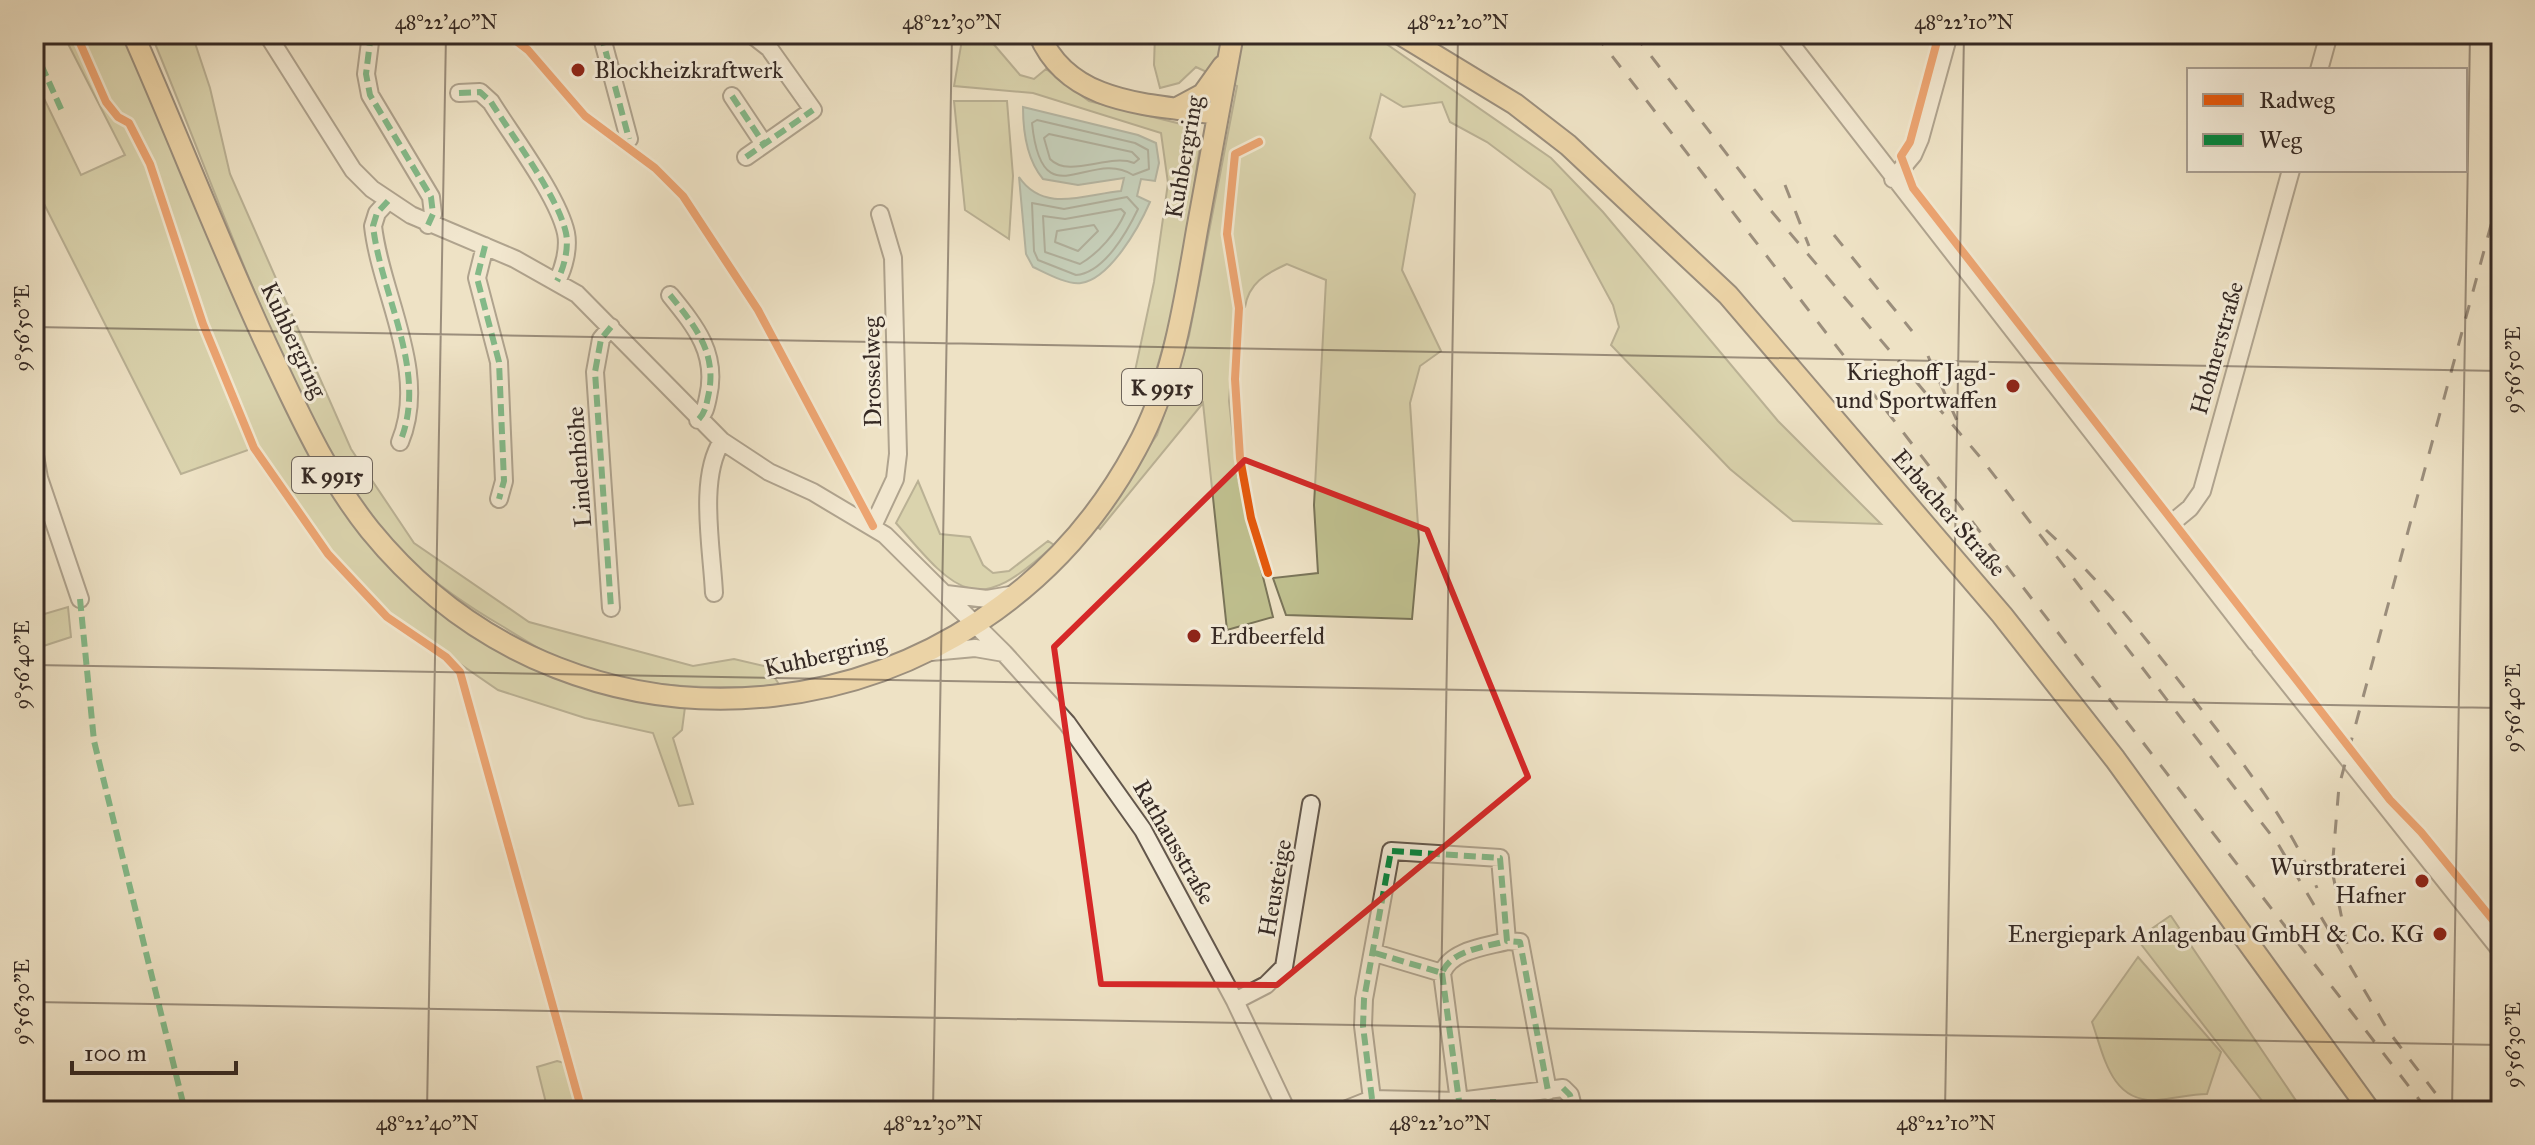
<svg xmlns="http://www.w3.org/2000/svg" width="2535" height="1145" viewBox="0 0 2535 1145" font-family="'IM FELL Great Primer',serif">
<rect width="100%" height="100%" fill="#eee2c5"/>
<filter id="stains"><feTurbulence type="fractalNoise" baseFrequency=".0025" numOctaves="4"/><feColorMatrix values="0 0 0 0 .2 0 0 0 0 .09 0 0 0 0 .02 0 0 0 .5 -.17"/></filter>
<radialGradient id="worn" r=".72"><stop offset=".6" stop-color="#630" stop-opacity="0"/><stop offset="1" stop-color="#630" stop-opacity=".3"/></radialGradient>
<!-- green -->
<path fill="#c0c190" stroke="#7a755a" stroke-width="2" d="M63,34H73L104,103L116,118L128,125L147,165L201,324L251,449L181,474L39,194L34,195V93L40,90L81,175L125,155Z
M78,34H125L350,514C440,635 538,684 685,707L682,730L673,738L693,804L679,806L653,733L585,718L498,690L389,615L330,553L256,447L205,323L152,163L131,121L119,115L108,101Z
M151,34H192L210,88L230,174L351,449L414,543L529,622L693,666L734,659L768,667L780,686C717,688 655,689 594,672C560,663 531,644 502,626C469,607 436,584 409,559C354,508 320,436 289,370C238,260 198,146 151,34Z
M963,34H985L1020,75L1034,79L1046,69L1089,101L1185,125L1201,138L1180,287L1154,378L1135,371L1154,282L1168,183L1161,133L1033,93L954,86Z
M1155,34H1372L1551,158L1603,212L1778,421L1881,524L1793,521L1730,469L1611,345L1619,327L1613,305L1551,190L1487,142L1450,122L1442,102L1403,107L1381,94L1370,138L1415,194L1402,270L1441,351L1420,366L1410,403L1419,541L1412,619L1286,615L1273,578L1318,573L1314,505L1326,280L1287,264C1265,274 1249,283 1245,307L1236,311L1229,401L1237,473L1273,617L1227,630L1203,403L1100,529L1095,525L1157,435L1175,383L1189,336L1237,86L1196,67L1179,83L1160,88L1154,65Z
M954,101H1007L1013,176L1009,239L965,210Z
M918,481L940,534L970,537L983,565L993,573L1009,571L1048,541L1054,545C976,617 959,596 896,523Z
M68,607L71,637L34,649V617Z
M2170,916H2171L2303,1111H2270L2137,939Z
M2138,957L2221,1052L2207,1094C2190,1094 2174,1099 2157,1100C2111,1103 2104,1056 2092,1022Z
M557,1061L565,1063L578,1111H548L537,1067Z"/>
<!-- water -->
<path fill="#99beb4" stroke="#71827a" stroke-width="2" d="M1023,107L1138,135L1156,143L1159,163L1155,181L1141,179L1137,196L1150,202C1139,227 1110,279 1081,283C1067,285 1046,273 1033,267L1026,254L1019,177C1044,214 1086,194 1121,191L1124,178L1078,185L1043,179C1027,160 1023,133 1023,107Z"/>
<g fill="none" stroke-linecap="round" stroke-linejoin="round">
<!-- shore -->
<path stroke="#67746c" stroke-width="2" d="M1037,120L1135,143L1148,150L1149,169L1133,175C1090,147 1042,221 1032,123Z
M1049,134L1132,152L1139,159L1134,163C1109,153 1069,179 1050,159L1044,138Z
M1127,197L1138,209C1127,232 1104,273 1076,275L1038,260L1034,251L1032,203L1064,209Z
M1121,209L1125,213C1116,233 1099,253 1080,264L1045,252L1043,216L1065,219Z
M1094,225L1098,231L1078,251L1055,242L1057,231Z"/>
<defs>
<path id="minor" d="M267,34L353,170L372,189L411,215L515,259L577,294L722,441L769,472L813,492L885,535L1004,653L1067,723L1143,830L1235,1001L1287,1111
M371,34L366,74L370,95L431,197L433,214L428,225
M525,34V37
M601,34L629,139
M1783,34L2256,643
M2319,70L2329,34
M459,93L480,92L491,102C512,136 558,196 566,233C569,248 564,268 557,281
M732,96L764,144
M746,157L813,110L769,48L751,34
M1893,179L1913,155L1920,139L1949,34
M388,201L377,213L373,226C381,296 429,372 400,442
M485,246L477,278L499,362L504,481L499,499
M670,295C696,327 718,354 708,397C706,406 705,413 698,420
M611,327L601,339L595,372L611,608
M34,450L39,478L80,599
M873,526L895,479L898,454L893,258L880,214
M2167,527L2190,508L2202,491L2291,170
M714,593C712,549 698,478 722,441
M946,594L987,599L1010,595
M2260,648L2501,951
M931,652L975,648L1004,653
M1375,953L1442,973C1451,950 1485,947 1507,941
M1442,973L1459,1101
M1235,1001L1266,985L1284,967L1311,804
M1372,1099L1363,1026L1364,999L1391,851L1500,858L1507,941L1520,942L1548,1091
M1342,1111L1372,1099L1459,1101L1563,1088L1570,1095L1574,1111"/>
<path id="major" d="M133,34C179,138 220,245 268,348C298,411 326,475 370,530C582,790 980,739 1136,449C1173,382 1184,305 1197,230C1209,165 1221,99 1233,34
M1039,34C1069,106 1151,104 1218,114
M1400,34L1515,104L1568,145L1728,295L2002,615L2115,759L2370,1111
M1177,108L1203,94L1223,66"/>
</defs>
<!-- minor casing -->
<use href="#minor" stroke="#63574c" stroke-width="20"/>
<!-- major casing -->
<use href="#major" stroke="#352924" stroke-width="24"/>
<!-- minor -->
<use href="#minor" stroke="#f4ecd9" stroke-width="16"/>
<!-- major -->
<use href="#major" stroke="#e7c182" stroke-width="20"/>
<!-- rail -->
<path stroke="#352924" stroke-width="3" stroke-dasharray="14 14" stroke-linecap="butt" d="M1595,34L2428,1111
M1634,34L1767,206L1980,457L2278,844L2389,1032L2449,1111
M2501,102V100
M1785,185L1809,246
M1834,235L1912,331
M1928,356L1958,423
M2046,530C2102,582 2147,640 2194,700C2241,761 2287,817 2317,888
M2347,944L2332,870L2339,786L2501,188"/>
<!-- quiet -->
<path stroke="#00873e" stroke-width="6" stroke-dasharray="12 6" stroke-linecap="butt" d="M371,34L366,74L370,95L431,197L433,214L428,225
M601,34L629,139
M34,49L62,111
M459,93L480,92L491,102C512,136 558,196 566,233C569,248 564,268 557,281
M732,96L764,144
M746,157L813,110
M388,201L377,213L373,226C381,296 429,372 400,442
M485,246L477,278L499,362L504,481L499,499
M670,295C696,327 718,354 708,397C706,406 705,413 698,420
M611,327L601,339L595,372L611,608
M80,599L94,741L185,1111
M1375,953L1442,973C1451,950 1485,947 1507,941
M1442,973L1459,1101
M1563,1088L1570,1095L1574,1111
M1372,1099L1363,1026L1364,999L1391,851L1500,858L1507,941L1520,942L1548,1091
M1493,1099V1111
M1414,1101V1111"/>
<defs>
<path id="cycleway" d="M76,34L106,102L118,117L129,123L150,164L203,324L254,448L328,554L387,617L446,657L460,672L582,1111
M507,34L528,50L585,116L655,168L683,196L758,310L873,526
M1939,34L1910,142L1901,156L1913,188L2390,800L2421,832L2501,930
M1259,142L1235,154L1227,234L1239,308L1235,379L1240,458L1251,518L1268,573"/>
</defs>
<!-- cycleway casing -->
<use href="#cycleway" stroke="#f4ecd9" stroke-width="13"/>
<!-- cycleway -->
<use href="#cycleway" stroke="#e8590c" stroke-width="8"/>
</g>
<!-- marked area -->
<path d="M0 0H2535V1145H0ZM1245,460L1427,530L1528,777L1277,985L1101,984L1054,647Z" fill="#eee2c5" fill-opacity=".55" fill-rule="evenodd"/>
<path fill="none" stroke="#d62828" stroke-width="6" stroke-linejoin="round" d="M1245,460L1427,530L1528,777L1277,985L1101,984L1054,647Z"/>
<!-- ticks -->
<path fill="none" stroke="#352924" stroke-width="2" stroke-opacity="0.45" d="M34,327L2501,371M34,665L2501,708M34,1002L2501,1045M427,1111L446,34M933,1111L952,34M1439,1111L1458,34M1945,1111L1964,34M2452,1111L2470,34"/>
<!-- markers -->
<g fill="#8f2418" stroke="#f4ecd9" stroke-width="3">
<circle cx="578" cy="70" r="8"/>
<circle cx="2013" cy="386" r="8"/>
<circle cx="1194" cy="636" r="8"/>
<circle cx="2422" cy="881" r="8"/>
<circle cx="2440" cy="934" r="8"/>
</g>
<g text-anchor="middle" stroke-width="6" stroke-linejoin="round" paint-order="stroke">
<!-- shield labels -->
<g fill="#f4ecd9" stroke="#6e645a" stroke-width="2">
<rect x="1122" y="369" width="80" height="36" rx="6"/>
<rect x="292" y="457" width="80" height="36" rx="6"/>
</g>
<g font-size="22" font-weight="bold" fill="#352924">
<text x="1162" y="395">K 9915</text>
<text x="332" y="483">K 9915</text>
</g>
<!-- poi labels -->
<g font-size="24" fill="#352924" stroke="#f4ecd9" text-anchor="end">
<text x="594" y="78" text-anchor="start">Blockheizkraftwerk</text>
<text x="1997" y="380">Krieghoff Jagd-<tspan x="1997" dy="28">und Sportwaffen</tspan></text>
<text x="1210" y="644" text-anchor="start">Erdbeerfeld</text>
<text x="2406" y="875">Wurstbraterei<tspan x="2406" dy="28">Hafner</tspan></text>
<text x="2424" y="942">Energiepark Anlagenbau GmbH &amp; Co. KG</text>
</g>
<!-- street labels -->
<g font-size="24" fill="#352924" stroke="#f4ecd9">
<text transform="translate(1184 157) rotate(-80)" y="8">Kuhbergring</text>
<text transform="translate(294 340) rotate(65)" y="8">Kuhbergring</text>
<text transform="translate(2217 348) rotate(-74)" y="8">Hohnerstraße</text>
<text transform="translate(872 372) rotate(-91)" y="8">Drosselweg</text>
<text transform="translate(579 467) rotate(-94)" y="8">Lindenhöhe</text>
<text transform="translate(1949 513) rotate(49)" y="8">Erbacher Straße</text>
<text transform="translate(825 655) rotate(-13)" y="8">Kuhbergring</text>
<text transform="translate(1174 842) rotate(60)" y="8">Rathausstraße</text>
<text transform="translate(1275 888) rotate(-80)" y="8">Heusteige</text>
</g>
</g>
<!-- margin -->
<rect width="2535" height="1145" fill="none" stroke="#eee2c5" stroke-width="88"/>
<!-- legend -->
<rect x="2187" y="68" width="280" height="104" fill="#f4ecd9" stroke="#a89e91" stroke-width="2"/>
<rect x="2203" y="94" width="40" height="12" fill="#e8590c" stroke="#a89e91" stroke-width="2"/>
<text x="2259" y="108" font-size="24" fill="#352924">Radweg</text>
<rect x="2203" y="134" width="40" height="12" fill="#00873e" stroke="#a89e91" stroke-width="2"/>
<text x="2259" y="148" font-size="24" fill="#352924">Weg</text>
<!-- scale -->
<path d="M72 1061v12h164v-12" fill="none" stroke="#352924" stroke-width="4"/>
<text x="84" y="1061" font-size="24" fill="#352924" stroke="#f4ecd9" stroke-width="6" paint-order="stroke">100 m</text>
<rect x="44" y="44" width="2447" height="1057" fill="none" stroke="#352924" stroke-width="3"/>
<g font-size="20" text-anchor="middle" fill="#352924">
<text x="446" y="29">48°22'40"N</text>
<text x="952" y="29">48°22'30"N</text>
<text x="1458" y="29">48°22'20"N</text>
<text x="1964" y="29">48°22'10"N</text>
<text transform="translate(22 328) rotate(-90)" y="7">9°56'50"E</text>
<text transform="translate(2513 370) rotate(-90)" y="7">9°56'50"E</text>
<text transform="translate(22 665) rotate(-90)" y="7">9°56'40"E</text>
<text transform="translate(2513 708) rotate(-90)" y="7">9°56'40"E</text>
<text transform="translate(22 1002) rotate(-90)" y="7">9°56'30"E</text>
<text transform="translate(2513 1045) rotate(-90)" y="7">9°56'30"E</text>
<text x="427" y="1130">48°22'40"N</text>
<text x="933" y="1130">48°22'30"N</text>
<text x="1440" y="1130">48°22'20"N</text>
<text x="1946" y="1130">48°22'10"N</text>
</g>
<rect width="100%" height="100%" filter="url(#stains)"/>
<rect width="100%" height="100%" fill="url(#worn)"/>
</svg>
